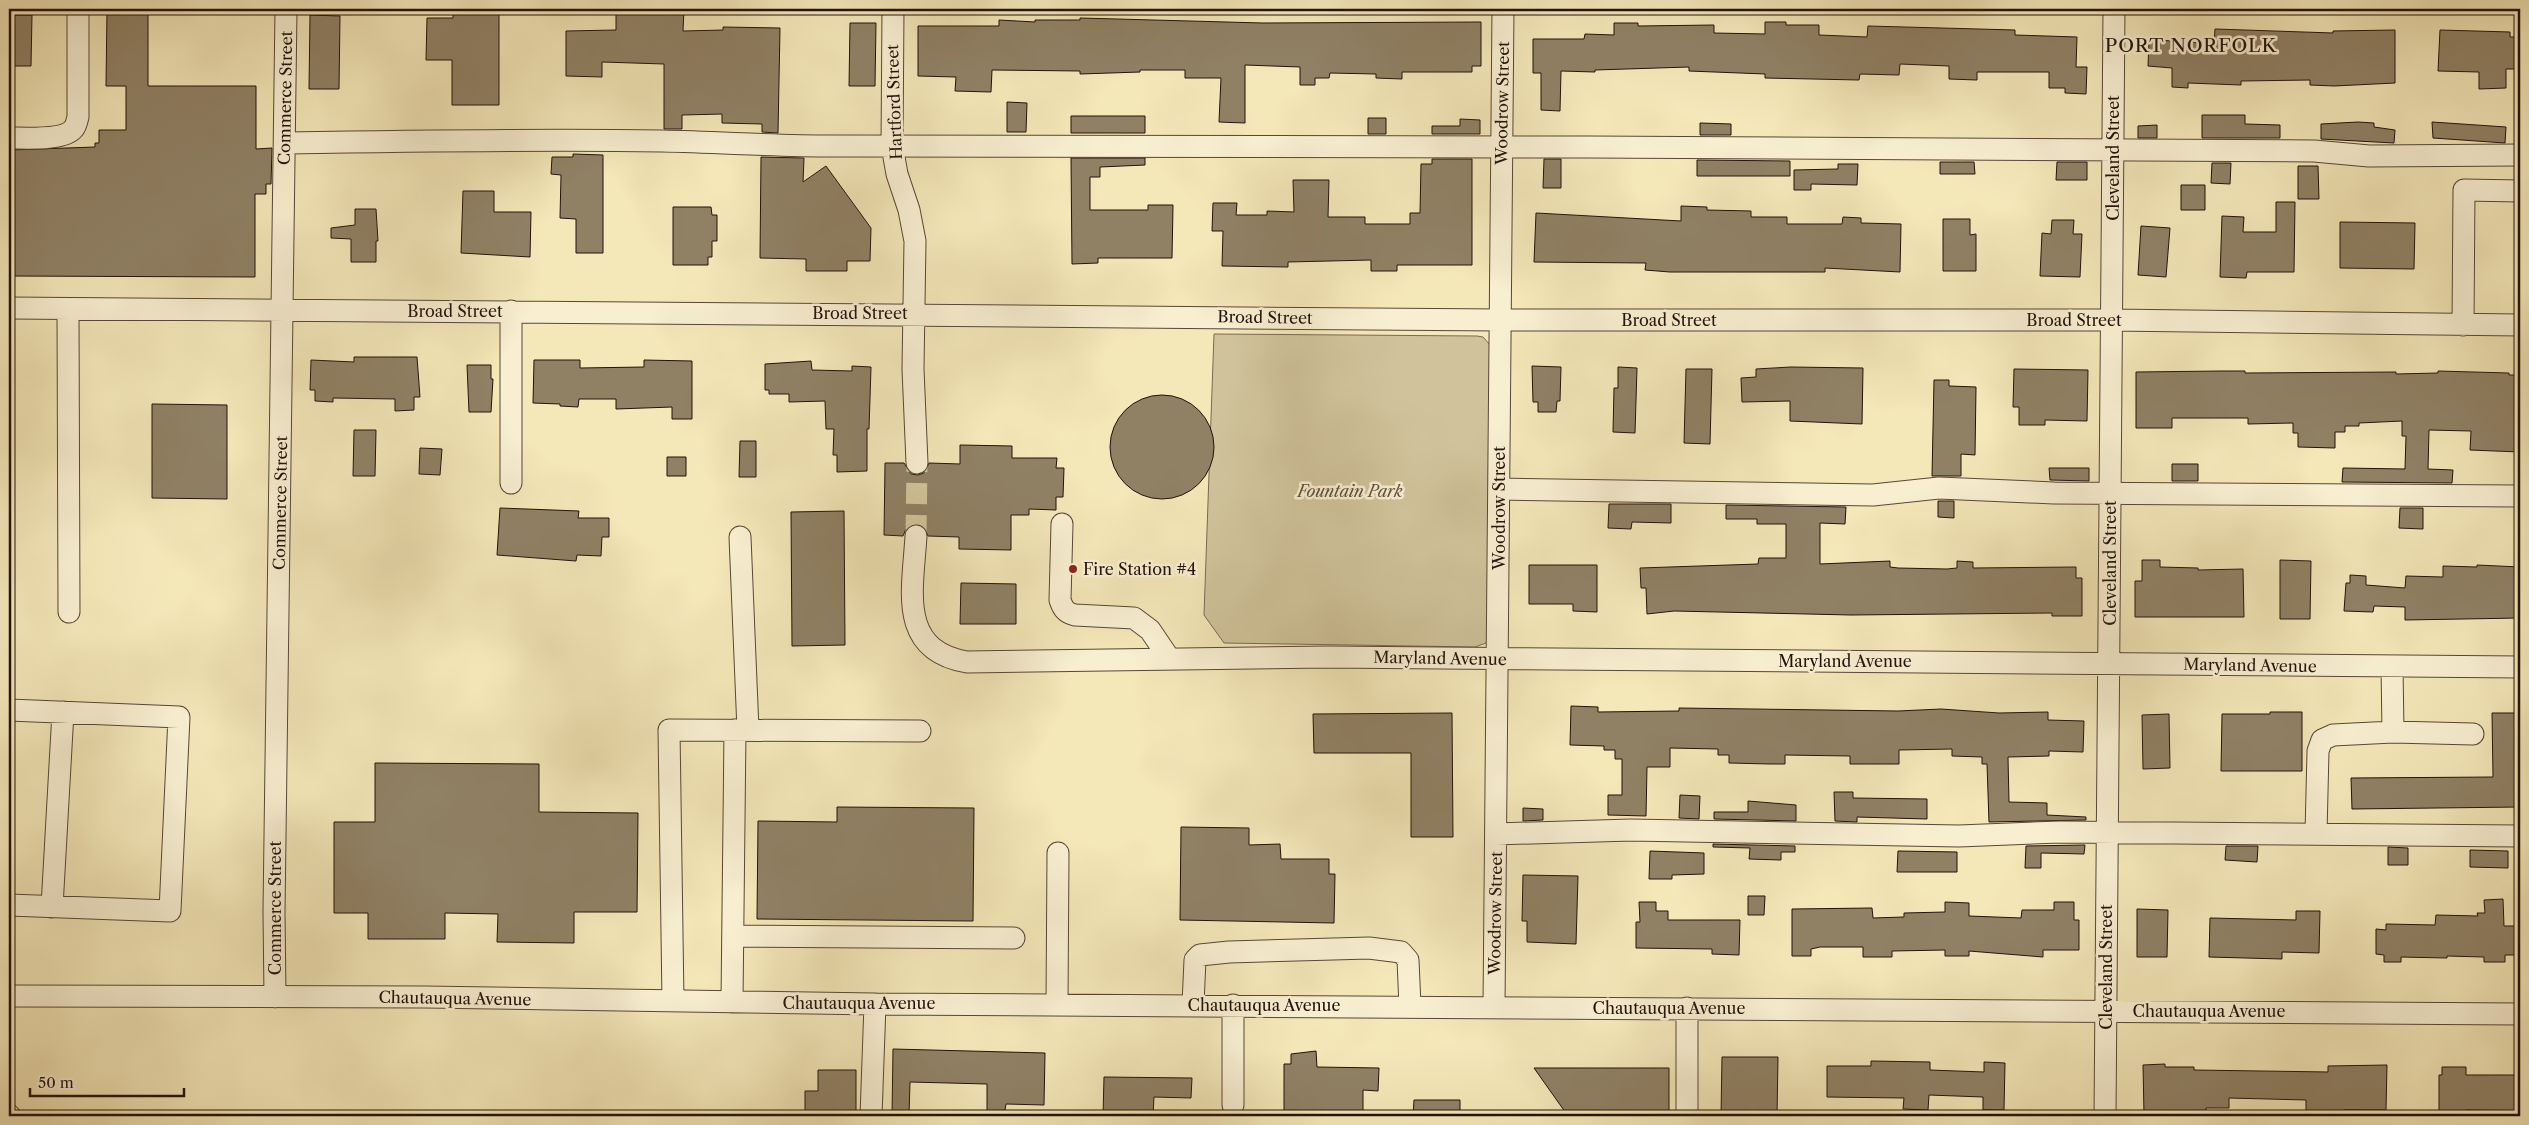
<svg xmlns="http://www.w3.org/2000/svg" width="2529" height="1125" viewBox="0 0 2529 1125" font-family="'Libre Caslon Text',serif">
<rect width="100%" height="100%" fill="#f4e7b8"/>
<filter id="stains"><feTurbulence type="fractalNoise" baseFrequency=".004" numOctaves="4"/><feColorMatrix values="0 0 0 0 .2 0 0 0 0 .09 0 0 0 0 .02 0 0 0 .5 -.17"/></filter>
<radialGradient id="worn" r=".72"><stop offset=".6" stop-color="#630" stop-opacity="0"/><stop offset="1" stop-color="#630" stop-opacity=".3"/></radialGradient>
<!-- green -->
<path fill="#d0c39b" stroke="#7a6a53" d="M1214,334L1477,336L1483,337L1491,346L1490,638L1486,643L1475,647L1224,643L1204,615Z"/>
<!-- building -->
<path fill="#908165" stroke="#23120b" d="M616,9H684L683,31L723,30V27L780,28L778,133L762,132V124L722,123V114L682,115V129H664V64L602,62V77L566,76V31L616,30Z
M107,10H148V86H256V149L272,148L271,184H266V194H255V277L9,276V150L95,147V143H99V130H126V86H106Z
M453,12H499V105H452V60H426L427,18H453Z
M9,15H32L31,66H9Z
M310,15L340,16L339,89H309Z
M1080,18L1263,23L1481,22V66H1472V72H1402V79L1376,78V74L1330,73L1329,78H1315V85H1300V67L1245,65V123L1219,122L1221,78H1185V70H1140V72L1080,74V71L992,70L991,92L955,91L956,77L918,76V26H999V20L1035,22V20H1080Z
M1765,22H1786V25H1819V35L1867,37L1868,26L2015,30V35L2077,37L2076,67H2087L2086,94L2065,93V88H2049V72H1977V80L1949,79V66L1900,64L1899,75L1860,74L1859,80L1765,78V74L1689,71V67L1595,70V72L1561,71L1560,111L1541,110V73H1533V39H1584L1585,34L1614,35V23H1638V26L1714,25V33L1765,34Z
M850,23H876L875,86H849Z
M2215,29L2333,33V31L2395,30V83L2334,86L2310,85V80L2241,81V85L2188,83V88L2172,87V68L2148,66L2149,41L2158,42V40L2214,44Z
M2440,30L2510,32V37H2520V69H2506V88L2479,89V72L2438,71Z
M1007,102L1027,103L1026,132H1007Z
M2202,115H2245V124L2280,125V138H2202Z
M1071,116H1145V133H1071Z
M1368,118H1386V134H1368Z
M1460,119L1480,120V134H1432V126H1460Z
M2358,122L2374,123V127L2395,130L2394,143L2321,139V124Z
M2432,122L2506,127L2505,143L2433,138Z
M1700,123L1731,124V135H1700Z
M2157,125V138H2138V126Z
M573,154L603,155V253H576V219L560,218L561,175L551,174L552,157H573Z
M761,157L804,158L803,182L826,166L871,228L870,261H847V271H806V259L760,258Z
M1071,158H1145V165L1100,167V177H1090V210H1148V205H1173L1172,258H1098V263L1072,264Z
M1432,159H1472V265H1397V271H1371V260L1288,262V267L1222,266L1223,231H1212L1213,203H1237L1236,215H1267V211L1294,212L1293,180H1329L1328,217H1365V224H1410V213H1420L1421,164H1432Z
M1544,159H1561V188H1543Z
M1697,160L1790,161V176H1697Z
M1940,162H1974L1975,174H1940Z
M2057,162H2087V180H2056Z
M2212,163H2231L2230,184L2211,183Z
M1838,164H1858L1857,185L1811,184V190H1794V170L1838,169Z
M2298,166H2318L2319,199H2298Z
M2181,185H2205V210H2181Z
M463,191H494V212H531L530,257L461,253Z
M2276,202H2295L2294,272H2247L2246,278L2220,277L2222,216L2244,217L2243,232H2276Z
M1681,206L1707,207V210L1751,211V217H1787V224H1842L1843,217L1861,218V223L1901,224L1900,272L1825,268V272H1670L1645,270L1646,263L1534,262L1536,213L1681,221Z
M673,207H711L712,215H717V241H712V257H708V265H673Z
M355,209H376L378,241H376V262H351V239L331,238V228L355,225Z
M1943,219H1970V235L1976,234V271H1943Z
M2052,220H2074L2073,234H2082L2080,277L2040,276L2042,233L2051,234Z
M2340,222L2415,223L2414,269L2340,268Z
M2141,226L2170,228L2166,277L2138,275Z
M354,357H417L420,397H414V410L395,411V399L333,398V402L315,401V390H310L311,360L354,362Z
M534,360H580V368L644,367V360L692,361V419H672V407L616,409V399H579L578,407L560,406V404L533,403Z
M811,361L812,370L852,371V366L871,367L869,429H867V471L837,472V455H833L834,429H826L825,401L789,402V394H769V390H765V364Z
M467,365H491V379H493L491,412H469Z
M1532,366L1561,367L1560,401H1557L1556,412H1538V402H1533Z
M1618,367L1637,368L1635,433L1613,432L1614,388H1618Z
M1791,367L1863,368L1862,424L1790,421V401L1742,402L1741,378L1756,377V369Z
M1686,369H1712L1710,444L1684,443Z
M2014,369L2088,370L2087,421L2045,420V425H2019V407H2013Z
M2221,371H2245V373L2396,372V374L2438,373V371L2509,373V375H2520V452L2470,450L2471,431L2429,430L2428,469L2453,470L2452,483L2342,482L2343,468L2405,469L2406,436H2402V421L2359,423V426H2345V432H2335V448L2298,447V433H2293V423L2248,424V418H2172V428H2136V372Z
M1934,380H1949V386L1976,387L1975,455L1961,454V476H1932Z
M1110 447a52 52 0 1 1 104 0a52 52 0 1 1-104 0Z
M152,404L227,405V499L152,498Z
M354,430H376L375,476H353Z
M740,441H756V477H739Z
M960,445L1012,446V458H1057L1056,468H1064L1063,497H1056V510L1029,509V515H1011V550L959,549V537L928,536L923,526L917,524L906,529L903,536L884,535L885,463H904L911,474L918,475L924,473L929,463L960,464Z
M420,448L442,449L440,475L419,474Z
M667,457H686V476H667Z
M2172,464H2198V481H2172Z
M2049,468H2089V481L2050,480Z
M1938,501H1954V518L1938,517Z
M1609,504H1671V523L1632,522L1631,529L1608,528Z
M1726,505L1846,507L1845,524L1820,523V564L1890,561V567L1898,568L1947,569L1957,568V561L1973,562V568L2076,567V578H2082V616H2052V613L1851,615L1674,611L1647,614L1646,588H1641L1640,568L1758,564L1759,558H1786V524H1757V519H1726Z
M500,508L579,511L578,518H609V537H602L601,556L577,555L576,561L497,555Z
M2400,508H2423V529L2399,528Z
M844,511L845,645L792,646L791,512Z
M2142,560H2160V567L2198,568V570L2243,569L2244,617H2135V581H2142Z
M2280,560L2311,561L2310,619H2280Z
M1529,565H1597V612L1573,611V604H1529Z
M2477,565L2520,567V618L2405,620V607L2374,606L2373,612L2344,611L2346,583H2350V575L2366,576V585L2405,588L2406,576L2443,577V566L2477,567Z
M961,583L1016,584V624H960Z
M1571,706L1598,707V712L1679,711V708L1898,711L1941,709L1999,713L2048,712V720L2084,721L2083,752L2049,751V756L2008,757L2009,802L2047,803V815L2086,817V820L1989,822L1987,764H1982V757L1952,756V749L1899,750V764H1850V756L1785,755V764H1770L1729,763V755H1718V749L1670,748V767H1647L1646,816L1608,815V795H1622V759H1615V750H1604V746L1570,745Z
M2270,712H2302V771H2221L2222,714H2270Z
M1452,713L1453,837H1411V753H1314L1313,714Z
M2492,713H2520V807L2352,809L2351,778L2493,777Z
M2169,714L2170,768L2143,769L2142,715Z
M375,763L539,764V812L638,813L637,912H574V943L497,942L498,914L445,913V939H368V913H334V822H375Z
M1834,792H1853V798L1927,799V819L1857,817V822L1835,821Z
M1680,795L1700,796L1699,819L1679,818Z
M1748,801L1796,805V821L1714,819V812H1748Z
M837,807L974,808L973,921L757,919L758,821L837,822Z
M1523,808L1543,809V820L1523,821Z
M1181,827L1249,828V845L1280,844L1281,859H1329V874H1335L1334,923L1180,920Z
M1713,844L1795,846V852H1781V860L1749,859L1750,848L1713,847Z
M2085,845L2084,854L2041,853V868H2025L2026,846Z
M2226,846H2258L2257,862L2225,860Z
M2388,847L2408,848V865H2388Z
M2470,850L2508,851V868L2470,867Z
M1650,851L1704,853V874L1672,875V879H1649Z
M1898,851L1957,852V872H1897Z
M1523,875L1578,876L1576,944L1527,942V921H1522Z
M1748,896H1765L1764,915H1748Z
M2503,899L2504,926H2520V955H2505V962H2484V957L2447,956V958L2401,957V962H2384V955L2376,954V929L2386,930V924L2435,925L2436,915L2478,916L2477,913H2485L2484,900Z
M1639,902H1656V911H1668V920H1740L1739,955L1712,954V949L1636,948V922H1640Z
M1945,902L1969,903V916L2021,918L2022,910H2054V902H2074V920H2079V950H2043V957L1969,951V956H1945V950L1892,951V957H1863V947H1820L1811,949V956H1792V909L1872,908L1873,918L1904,917V913L1945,912Z
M2137,909L2168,910L2167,957H2137Z
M2296,911H2320L2319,953L2282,952V959L2209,957L2210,918L2296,920Z
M893,1049L1045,1053L1044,1105L1006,1104L1004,1116H987V1084L910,1082L909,1116H892Z
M1316,1051L1317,1067L1379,1068L1378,1091L1363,1090V1114L1284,1116V1064H1291V1054Z
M1722,1057H1778L1777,1116H1721Z
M1871,1061L1930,1062V1070L1984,1072V1062L2005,1063L2004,1110H1983V1097L1929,1095L1928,1110L1903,1109L1904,1098L1827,1097V1066H1871Z
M2165,1064V1067H2194V1070L2328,1072V1066L2387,1065L2386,1110H2344V1116L2306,1115V1100L2229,1098V1108H2206V1113L2144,1115L2143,1065Z
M2442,1067H2466V1075H2520V1111L2466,1110V1116H2439V1075H2442Z
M1534,1068H1669V1116H1568Z
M818,1070H856V1116H805V1091H818Z
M1104,1077L1192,1078L1191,1098L1154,1097L1153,1116H1103Z
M1414,1100H1460V1116H1413Z"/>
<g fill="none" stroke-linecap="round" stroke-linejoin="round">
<!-- minor-tunnel -->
<path stroke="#d5c79e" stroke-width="21" stroke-dasharray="21 11" stroke-linecap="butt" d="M916,536L917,463"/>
<defs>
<path id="minor" d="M893,9L892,146L897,174L909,210L915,241L913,369L917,463
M9,138C23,138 65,141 74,128C76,126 77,120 78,117V9
M285,143C411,141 536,139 662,141C723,142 784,147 846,146C1335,144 1825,149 2314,151L2369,156L2520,155
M9,308L1500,320H2112L2520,325
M68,309L69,612
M2463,325L2464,190L2520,191
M511,483V311
M1499,489L1873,495L1939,488L2054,493L2520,496
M1062,524L1060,600C1063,609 1066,613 1075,615L1134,618L1150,630L1169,658
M916,536C913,589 897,650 967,662L1328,657L2520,667
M740,537L748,730
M2392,666L2393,732L2473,734
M9,710L179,717L170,911L9,905
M1496,834L1631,830L1959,836L2060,832L2520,836
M2316,834L2318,751L2322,740L2333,735L2393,732
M52,907L63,712
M733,936L1014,938
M9,996L425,997L875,1004L2520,1014
M275,997L274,912L286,9
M673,1001L669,730L920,731
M732,1002L735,730
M1057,1004L1058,853
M1193,1004L1195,960L1200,955L1229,952L1369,948L1401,952L1408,960L1410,1006
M1233,1005V1105
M1494,1007L1503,9
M9,1115L10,1116
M871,1116L875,1004
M1687,1116V1008
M2105,1116L2114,9"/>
</defs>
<!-- minor casing -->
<use href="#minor" stroke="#574736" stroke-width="23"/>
<!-- minor -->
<use href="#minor" stroke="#f8efd1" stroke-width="21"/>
</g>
<!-- markers -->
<circle fill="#8f2418" stroke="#f8efd1" stroke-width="2" cx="1073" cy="569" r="5"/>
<g text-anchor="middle" stroke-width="5" stroke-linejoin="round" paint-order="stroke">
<!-- street labels -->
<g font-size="16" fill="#23120b" stroke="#f8efd1">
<text transform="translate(285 98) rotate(-89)" y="6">Commerce Street</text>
<text transform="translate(894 102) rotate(-92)" y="6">Hartford Street</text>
<text transform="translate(1502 103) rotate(-89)" y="6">Woodrow Street</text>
<text transform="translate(2113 158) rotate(-90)" y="6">Cleveland Street</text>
<text x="455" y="317">Broad Street</text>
<text x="860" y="319">Broad Street</text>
<text transform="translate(1265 317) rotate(1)" y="6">Broad Street</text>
<text x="1669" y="326">Broad Street</text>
<text x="2074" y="326">Broad Street</text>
<text transform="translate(280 503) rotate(-89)" y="6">Commerce Street</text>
<text transform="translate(1499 508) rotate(-90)" y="6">Woodrow Street</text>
<text transform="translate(2110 563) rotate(-90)" y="6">Cleveland Street</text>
<text transform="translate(1440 658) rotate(1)" y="6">Maryland Avenue</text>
<text x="1845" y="667">Maryland Avenue</text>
<text transform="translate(2250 665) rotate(1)" y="6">Maryland Avenue</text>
<text transform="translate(275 908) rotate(-90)" y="6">Commerce Street</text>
<text transform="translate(1495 913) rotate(-89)" y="6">Woodrow Street</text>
<text transform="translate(2106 967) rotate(-90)" y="6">Cleveland Street</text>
<text transform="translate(455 998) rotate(1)" y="6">Chautauqua Avenue</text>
<text x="859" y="1009">Chautauqua Avenue</text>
<text x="1264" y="1011">Chautauqua Avenue</text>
<text x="1669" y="1014">Chautauqua Avenue</text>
<text x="2209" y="1017">Chautauqua Avenue</text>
</g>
<!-- park labels -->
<g font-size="16" font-style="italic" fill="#60503d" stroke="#f8efd1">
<text x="1350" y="497">Fountain Park</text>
</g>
<!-- poi labels -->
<g font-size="16" fill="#23120b" stroke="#f8efd1" text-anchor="start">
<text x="1083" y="575">Fire Station #4</text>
</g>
<!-- quarter labels -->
<g font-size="19" letter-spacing="1" fill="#23120b" stroke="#f8efd1">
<text x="2191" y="52">PORT NORFOLK</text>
</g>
</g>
<!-- margin -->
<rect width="2529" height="1125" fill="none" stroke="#f4e7b8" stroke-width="30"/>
<rect x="10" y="10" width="2509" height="1105" fill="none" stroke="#23120b" stroke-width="2.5"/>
<rect x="15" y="15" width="2499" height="1095" fill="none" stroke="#23120b"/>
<!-- scale -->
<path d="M30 1088v8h154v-8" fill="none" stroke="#23120b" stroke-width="2.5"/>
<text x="38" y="1088" font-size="15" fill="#23120b" stroke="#f8efd1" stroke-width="4" paint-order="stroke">50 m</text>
<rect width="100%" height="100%" filter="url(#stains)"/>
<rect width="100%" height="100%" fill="url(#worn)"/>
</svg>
